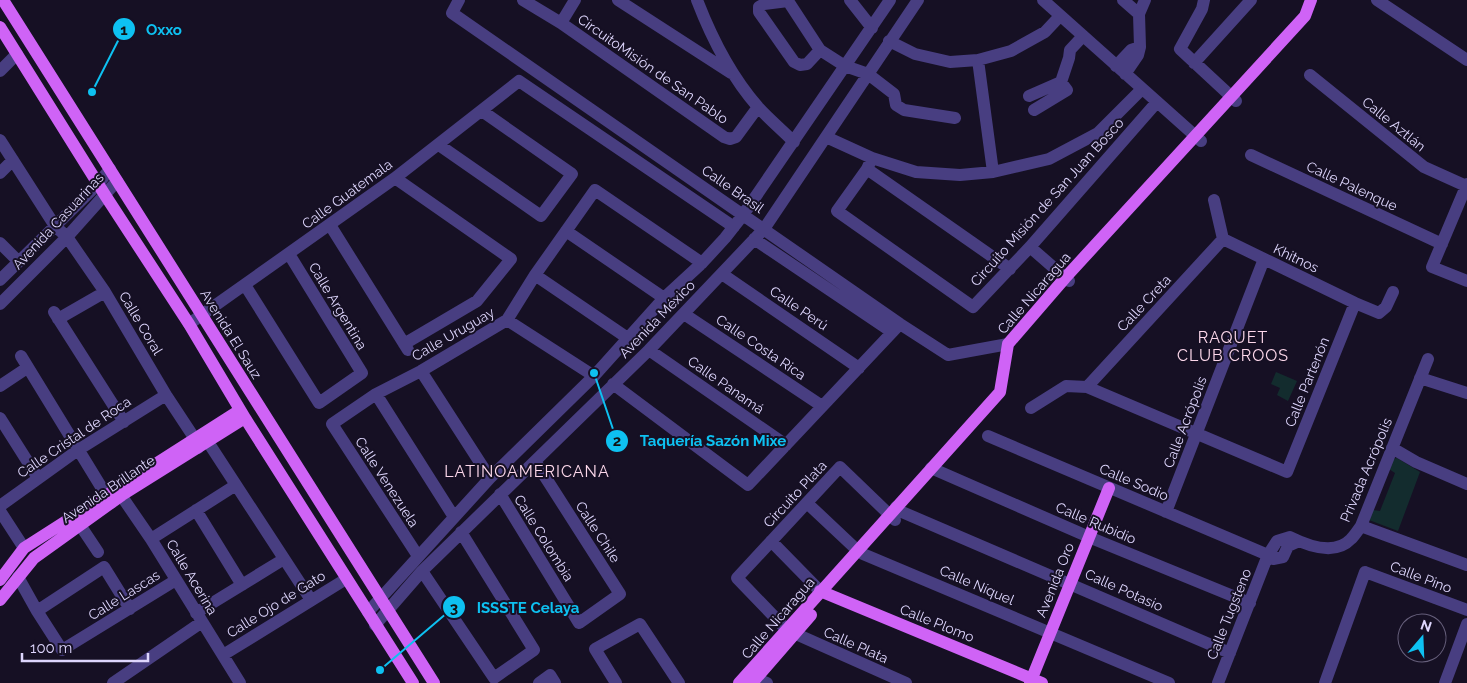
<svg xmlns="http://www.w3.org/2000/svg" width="1467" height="683" viewBox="0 0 1467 683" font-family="Raleway,sans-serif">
<rect width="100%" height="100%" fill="#161024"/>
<!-- green -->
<path fill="#132c2e" d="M1276,372L1297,381L1288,401L1277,395L1280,388L1271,384Z
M1397,458L1420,472L1398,531L1369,520L1373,510L1380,511L1395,473L1389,469L1393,459Z"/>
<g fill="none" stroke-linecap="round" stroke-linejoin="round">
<!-- minor -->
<path stroke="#483e81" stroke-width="12" d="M459,0L452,13L900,324L948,355L1008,344
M523,0L561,23L724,137L730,139L736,137L758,107
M618,0L731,73
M697,0C712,39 730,75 758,107C769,119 782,130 794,142
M850,0L872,28
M1043,0L1201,141
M1123,0L1139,14
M1204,0L1202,9L1180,49L1236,101
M1377,0L1467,60
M561,23L575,0
M889,41L915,54L950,62L978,60L1011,51L1045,32L1060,16
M820,50L807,64L800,65L794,62L759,12V7L764,4L788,1L820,50L845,66L868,74L894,94L896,105L904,110L955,118
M978,60L993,172
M1194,63L1251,0
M1116,66L1131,50L1140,47
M0,71L17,54
M1125,74L1138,55L1140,47L1139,14L1145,0
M1310,75L1424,167L1466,186
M1029,96L1061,82
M1034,110L1067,90L1061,82L1069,58L1070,50L1083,36
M826,137L872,158L916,172L960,175L993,172L1049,159L1098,133L1142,89
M0,140L55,226L67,237L105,292L166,395L195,439L198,448
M439,145L541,216L572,174L482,111
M1251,155L1442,244
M872,158L867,169L837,211L973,307L1030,247L1157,102
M867,169L1010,269
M0,173L13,160
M395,178L511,259L477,301L404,344
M1467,184L1432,267L1467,281
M1214,200L1223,239
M330,225L408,350
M566,231L664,298
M754,239L892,332
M1223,239L1355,303L1379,313L1386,307L1393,292
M0,243L18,261
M1030,247L1069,281
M722,274L859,368
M535,275L629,339
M0,280L98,184L110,169
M245,285L319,403L362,373L289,254
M0,304L67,237L117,181
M54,312L124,422
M684,314L822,406
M58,319L105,292
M507,320L594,376
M189,324L395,178L519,81L734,227
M649,350L786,445
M21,356L111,503
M421,371L490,478
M1420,378L1467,393
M613,384L748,485L900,324
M0,386L27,368
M1087,387L1223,239
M376,394L454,517
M1031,408L1066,386L1087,387L1287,472L1355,303
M0,418L38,478
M988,436L1268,555L1273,559L1283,557L1288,546L1299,541
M208,442L311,600
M1392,448L1416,462L1467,484
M931,468L1096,540L1250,603
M116,488L151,539L240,683
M500,494L579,623L620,594L535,461
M807,503L857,550L863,554L1169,683
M0,506L78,450L166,395
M896,507L902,512L1230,653
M196,510L242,585
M0,511L24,548
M1166,512L1264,259
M895,520L840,467L737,578L787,630L906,683
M80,525L98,552
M1361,526L1467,565
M151,539L236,485
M771,541L820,591
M418,556L332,424L376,394L421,371L507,320L535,275L595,190L702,263
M422,571L494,678L534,650L461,532
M18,577L37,611L62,650L176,580
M37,611L104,567L130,609
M368,612L490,478L594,376L664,298L702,263L725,238L743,215L890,0
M196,613L284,559
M375,625L422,571L649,350L764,229L918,0
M223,655L346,579
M757,679L767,683
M113,683L202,622
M539,683L550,675L555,683
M616,683L595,649L640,624L679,683
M1218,683L1268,555L1277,541L1290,537C1308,546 1335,556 1351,539C1355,535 1358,530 1361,526L1428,359
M1325,683L1365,572L1467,610
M1445,683L1467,624"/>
<!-- major -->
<path stroke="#cf63f6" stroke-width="12" d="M3,0L434,683
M0,27L105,195L189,324L245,418L413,683
M0,580L24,548L240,410
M820,591L1042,683
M0,600L34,558L122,495L245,418
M739,683L1000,392L1008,344L1065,278L1305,16L1311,0
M752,683L811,615
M1030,683L1109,488"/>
</g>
<g text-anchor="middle" stroke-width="4" stroke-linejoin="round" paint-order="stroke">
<!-- street labels -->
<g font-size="14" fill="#ded6fd" stroke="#161024">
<text transform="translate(653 69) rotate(35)" y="5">CircuitoMisión de San Pablo</text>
<text transform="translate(1394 124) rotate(39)" y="5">Calle Aztlán</text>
<text transform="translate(1352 186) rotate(25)" y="5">Calle Palenque</text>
<text transform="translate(733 189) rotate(35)" y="5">Calle Brasil</text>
<text transform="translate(347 194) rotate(-36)" y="5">Calle Guatemala</text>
<text transform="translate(1047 202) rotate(-48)" y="5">Circuito Misión de San Juan Bosco</text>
<text transform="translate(58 221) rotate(-47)" y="5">Avenida Casuarinas</text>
<text transform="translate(1296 258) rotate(26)" y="5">Khitnos</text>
<text transform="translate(1034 293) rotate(-49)" y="5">Calle Nicaragua</text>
<text transform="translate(1144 303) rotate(-47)" y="5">Calle Creta</text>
<text transform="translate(338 306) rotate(59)" y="5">Calle Argentina</text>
<text transform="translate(799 308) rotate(34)" y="5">Calle Perú</text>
<text transform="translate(657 319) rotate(-46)" y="5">Avenida México</text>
<text transform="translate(141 323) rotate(59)" y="5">Calle Coral</text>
<text transform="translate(231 334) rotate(58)" y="5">Avenida El Sauz</text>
<text transform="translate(453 334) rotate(-30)" y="5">Calle Uruguay</text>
<text transform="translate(761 347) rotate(34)" y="5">Calle Costa Rica</text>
<text transform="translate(1307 382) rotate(-68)" y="5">Calle Partenón</text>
<text transform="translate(726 385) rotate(35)" y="5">Calle Panamá</text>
<text transform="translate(1185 422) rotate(-69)" y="5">Calle Acrópolis</text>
<text transform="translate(74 437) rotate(-34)" y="5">Calle Cristal de Roca</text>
<text transform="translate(1366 470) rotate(-67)" y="5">Privada Acrópolis</text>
<text transform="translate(387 482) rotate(57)" y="5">Calle Venezuela</text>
<text transform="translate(1134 482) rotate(23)" y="5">Calle Sodio</text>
<text transform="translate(108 489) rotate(-34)" y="5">Avenida Brillante</text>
<text transform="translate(795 494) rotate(-47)" y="5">Circuito Plata</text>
<text transform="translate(1096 523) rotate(23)" y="5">Calle Rubidio</text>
<text transform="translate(598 532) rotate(57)" y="5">Calle Chile</text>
<text transform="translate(544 538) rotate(58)" y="5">Calle Colombia</text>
<text transform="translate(192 577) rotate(59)" y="5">Calle Acerina</text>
<text transform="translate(1421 577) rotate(21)" y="5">Calle Pino</text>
<text transform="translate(1055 580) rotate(-68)" y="5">Avenida Oro</text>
<text transform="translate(977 585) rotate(23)" y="5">Calle Níquel</text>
<text transform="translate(1124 590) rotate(24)" y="5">Calle Potasio</text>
<text transform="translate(124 595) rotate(-32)" y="5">Calle Lascas</text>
<text transform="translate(276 604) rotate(-32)" y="5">Calle Ojo de Gato</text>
<text transform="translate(1229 614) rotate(-68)" y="5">Calle Tugsteno</text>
<text transform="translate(778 618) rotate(-49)" y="5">Calle Nicaragua</text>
<text transform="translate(937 623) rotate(22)" y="5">Calle Plomo</text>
<text transform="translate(856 645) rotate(24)" y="5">Calle Plata</text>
</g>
<!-- quarter labels -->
<g font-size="16" letter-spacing="1" fill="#fdd8eb" stroke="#161024">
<text x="1233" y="343">RAQUET<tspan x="1233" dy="18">CLUB CROOS</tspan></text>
<text x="527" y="477">LATINOAMERICANA</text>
</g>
</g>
<!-- callouts -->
<path fill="none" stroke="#0ec1f1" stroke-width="2" d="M92 92L124 29M594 373L617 441M380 670L454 607"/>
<g fill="#0ec1f1" stroke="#161024" stroke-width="2">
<circle cx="92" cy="92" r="5"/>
<circle cx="594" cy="373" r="5"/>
<circle cx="380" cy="670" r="5"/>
<circle cx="124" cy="29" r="12"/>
<circle cx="617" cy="441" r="12"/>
<circle cx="454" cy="607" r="12"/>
</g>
<g font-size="15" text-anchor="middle" font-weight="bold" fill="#111">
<text x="124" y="35">1</text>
<text x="617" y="446">2</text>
<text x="454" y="613">3</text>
</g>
<g font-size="15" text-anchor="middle" font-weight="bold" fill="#0ec1f1" stroke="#161024" stroke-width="4" stroke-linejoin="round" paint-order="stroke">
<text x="164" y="35">Oxxo</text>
<text x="713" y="446">Taquería Sazón Mixe</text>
<text x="528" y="613">ISSSTE Celaya</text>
</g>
<!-- north arrow -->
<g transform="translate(1422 638) rotate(19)"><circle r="24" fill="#161024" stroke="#665f7b"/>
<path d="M0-4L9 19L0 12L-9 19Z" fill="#0ec1f1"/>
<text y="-8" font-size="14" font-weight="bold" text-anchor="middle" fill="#ded6fd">N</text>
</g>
<!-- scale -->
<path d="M22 653v8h126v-8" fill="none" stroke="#ded6fd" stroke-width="2.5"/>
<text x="30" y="653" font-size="15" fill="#ded6fd" stroke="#161024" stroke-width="4" paint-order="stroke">100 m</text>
</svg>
